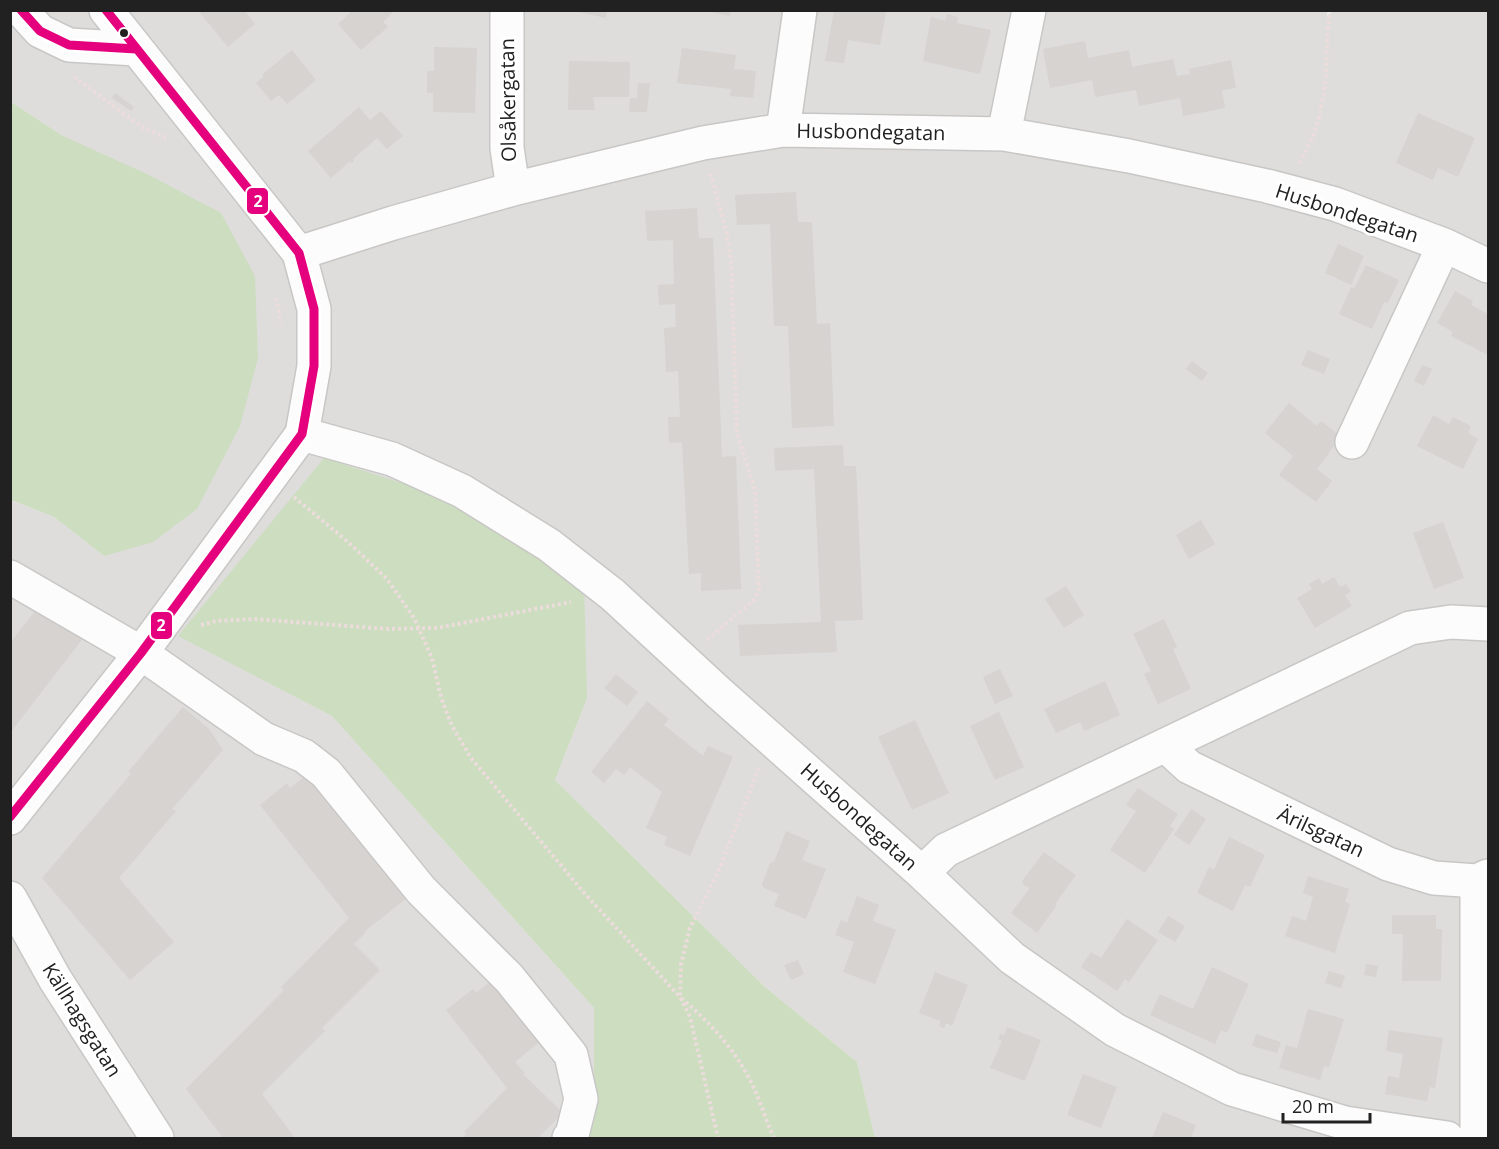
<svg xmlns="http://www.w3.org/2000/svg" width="1499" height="1149" viewBox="0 0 1499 1149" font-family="'Open Sans',sans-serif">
<rect width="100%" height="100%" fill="#efedea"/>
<!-- residential -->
<path fill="#dedddb" d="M1335,10L1488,11V1138H875L857,1062L765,987L555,780L587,698L179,636L332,716L594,1008V1108L575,1138H11L10,500L54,517L104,556L63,136L11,102V11H1327V16Z"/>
<!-- forest -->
<path fill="#ccddc0" d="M11,102L63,136L149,175L221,213L255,276L258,358L240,426L197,509L153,542L104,556L54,517L11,500Z
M324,458L473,506L584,582L587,698L555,780L765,987L857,1062L875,1138H575L594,1108V1008L332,716L178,636Z"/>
<!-- building -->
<path fill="#d6d3d1" d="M203,10H244L255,24L228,47L200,13Z
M353,10H395L383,22L388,27L361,50L338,24Z
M569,10H607L606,18Z
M700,10H731L730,16Z
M834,10L886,12L880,45L848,40L844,63L825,61Z
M947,14L958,17L957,23L991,30L980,74L923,61L931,17L945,21Z
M1085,41L1088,58L1129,50L1132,67L1173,59L1177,76L1190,74L1189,69L1231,60L1236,88L1222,90L1225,108L1183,116L1180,98L1139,106L1136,90L1095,97L1092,80L1050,88L1043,49Z
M434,47L477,48L475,113L433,112V93H427V71H434Z
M682,48L736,55L734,69L756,71L753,98L730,96L731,89L677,83Z
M292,50L316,80L287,104L279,95L271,101L256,83L264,76L262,75Z
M569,61L630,62L629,97H593L595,110H568Z
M638,83H650L647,112H629L630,98H637Z
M115,93L134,107L131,111L112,98Z
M359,107L370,120L381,111L403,136L387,149L377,138L353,159L354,160L352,163L350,161L331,178L308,151Z
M1418,113L1475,138L1458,177L1438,168L1433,180L1396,163Z
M796,192L798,222H812L817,324L830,323L834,426L792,428L788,326H774L770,224L737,225L735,195Z
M697,208L699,238H713L722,457L736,456L741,589L701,591V573L689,574L682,442L669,443L668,417H680L678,371L666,372L664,328L676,327L675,304L659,305L658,285L674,284L673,240L647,241L645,211Z
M1338,244L1364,256L1351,285L1325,273Z
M1366,265L1399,280L1388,303L1384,302L1372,329L1339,314L1351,287L1354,289Z
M1455,291L1473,301L1471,305L1488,314V355L1451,336L1453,332L1437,323Z
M1308,350L1330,359L1324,374L1301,365Z
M1192,361L1208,373L1202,381L1186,369Z
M1422,365L1432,369L1424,386L1414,381Z
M1289,403L1317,426L1321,421L1339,435L1335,439L1337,442L1317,469L1332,481L1316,502L1279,475L1293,456L1265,433Z
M1433,415L1449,424L1453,417L1471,426L1468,433L1478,439L1463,469L1417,446Z
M843,445L844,466H856L863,620L835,621L837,652L740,656L738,625L821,622L814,469L775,471L774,448Z
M1201,520L1215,544L1189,559L1176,535Z
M1443,522L1464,578L1434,589L1413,533Z
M1334,577L1340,587L1346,584L1351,592L1345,595L1352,606L1315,628L1297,598L1312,589L1309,584L1319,578L1322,584Z
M1066,586L1084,615L1064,628L1045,599Z
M42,602L84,637L10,733V643Z
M1164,619L1177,647L1173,649L1191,689L1158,704L1144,674L1151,671L1133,634Z
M1000,669L1013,696L995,704L983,677Z
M616,674L638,692L627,706L604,688Z
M1105,681L1120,715L1084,731L1080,722L1056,733L1044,709Z
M647,701L669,719L664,725L703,756L708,746L733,757L690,856L664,845L667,837L646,828L662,792L630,767L624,775L616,769L604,783L591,772Z
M183,707L209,729L223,750L172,809L176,811L119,878L174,942L130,980L42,878L131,774L128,772Z
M999,712L1024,767L995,780L970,726Z
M915,720L949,793L912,810L878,737Z
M309,773L407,898L364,932L365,933L354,944L380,970L322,1028L325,1031L262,1094L295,1138H223L186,1089L284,990L281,987L349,918L260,805L287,783L290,788Z
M1138,788L1178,814L1170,826L1174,829L1145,873L1110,850L1136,811L1126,805Z
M1191,809L1206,819L1189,845L1174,835Z
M786,831L810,841L802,860L826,869L806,919L774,906L779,894L764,888L762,884L770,863L774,862Z
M1229,837L1265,855L1250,887L1245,885L1233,911L1197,893L1209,867L1214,869Z
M1044,852L1076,875L1055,904L1057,905L1037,933L1011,913L1030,888L1024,885L1022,881Z
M1308,876L1349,889L1345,902L1350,904L1335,953L1285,936L1292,916L1306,921L1313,897L1303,893Z
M857,896L879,905L873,921L896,930L875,984L843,972L854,942L835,935L841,920L847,923Z
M1392,915H1436V929H1442L1441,981H1402L1403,934H1392Z
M1168,916L1185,926L1175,942L1158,932Z
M1127,919L1158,940L1129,982L1125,979L1117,991L1081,967L1091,952L1101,958Z
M798,960L804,974L791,980L784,965Z
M1366,964L1378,966L1376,977L1364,975Z
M1212,967L1249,984L1227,1033L1221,1030L1215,1044L1150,1015L1160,994L1193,1009Z
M1329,971L1345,976L1341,988L1325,983Z
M935,972L968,985L952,1026L946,1023L944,1028L939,1026L941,1021L919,1013Z
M495,978L543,1039L515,1062L525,1073L523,1074L563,1113L538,1138H462L466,1134L464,1132L507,1088L446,1010L473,989L476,993Z
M1308,1009L1344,1019L1329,1067L1324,1066L1320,1080L1279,1068L1286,1045L1297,1048Z
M1007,1027L1041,1040L1025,1081L990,1068L1002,1041L998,1039L1000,1034L1004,1035Z
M1389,1030L1443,1038L1435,1088L1430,1087L1427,1101L1385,1094L1388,1076L1399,1078L1403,1054L1386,1051Z
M1256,1034L1281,1042L1277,1053L1252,1046Z
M1083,1074L1117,1087L1101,1128L1067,1115Z
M1163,1112L1196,1125L1191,1138H1152Z"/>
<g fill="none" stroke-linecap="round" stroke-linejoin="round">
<defs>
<path id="minor" d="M21,10L40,31L69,45L136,49
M507,10V148L513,189
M783,130L800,10
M1004,134L1029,10
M299,253L393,223L513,189L703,143L783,130L1004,134L1129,156L1267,186L1335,204L1444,245L1488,266
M302,434L392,459L462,491L549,545L613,595L718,692L922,873L1012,958L1115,1030L1232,1089L1345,1123L1447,1138
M1352,442L1444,245
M10,577L141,653L264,739L304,756L326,773L421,890L509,978L571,1055L581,1099L572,1135L569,1138
M1166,746L1189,767L1388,864L1434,878L1477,881L1488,876
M10,818L141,653L302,434L314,366V309L299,253L106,10
M922,873L946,850L1410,628L1451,622L1488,624
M1477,881V1138
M10,898L55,979L157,1138"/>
</defs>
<!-- minor casing -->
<use href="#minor" stroke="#c8c7c6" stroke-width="36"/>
<!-- path -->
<path stroke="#ecdcdc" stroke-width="4" stroke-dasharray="3 3" stroke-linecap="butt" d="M74,77L142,127L168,139
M1299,163C1314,141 1322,111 1325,84C1328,59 1325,35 1331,10
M276,298L281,323
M294,497L348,542L387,579L414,618L432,658L441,697L452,726L471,758L585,894L680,997L690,1017L718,1138
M201,625L216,621L254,619L389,629L437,628L571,602
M707,640L754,600L759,591L755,491L737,433L731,260L726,230L710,172
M759,768L718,872L690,928L681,964L680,997C709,1022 734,1048 751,1082C760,1100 766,1120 774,1138"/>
<!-- minor -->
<use href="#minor" stroke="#fdfcfc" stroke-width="33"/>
<defs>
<path id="bus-1" d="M21,10L40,31L69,45L136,49
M10,817L141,653L302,434L314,366V309L299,253L106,10"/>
</defs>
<!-- bus-1 casing -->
<use href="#bus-1" stroke="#fff" stroke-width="14"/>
<!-- bus-1 -->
<use href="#bus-1" stroke="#e5007d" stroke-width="9"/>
</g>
<!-- markers -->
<circle fill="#212121" stroke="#fff" stroke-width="2" cx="124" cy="33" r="5"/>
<g text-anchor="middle" stroke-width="6" stroke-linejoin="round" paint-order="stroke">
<!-- street labels -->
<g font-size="20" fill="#212121" stroke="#fff">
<text transform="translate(508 100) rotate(-91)" y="7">Olsåkergatan</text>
<text transform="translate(871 132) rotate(1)" y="7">Husbondegatan</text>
<text transform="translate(1347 213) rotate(18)" y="7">Husbondegatan</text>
<text transform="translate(859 817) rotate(42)" y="7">Husbondegatan</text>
<text transform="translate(1321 832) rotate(25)" y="7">Ärilsgatan</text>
<text transform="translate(82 1020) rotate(58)" y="7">Källhagsgatan</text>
</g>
</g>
<g stroke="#fff" stroke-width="2">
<rect x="246" y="187" width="23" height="28" rx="6" fill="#e5007d"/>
<rect x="150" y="611" width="23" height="29" rx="6" fill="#e5007d"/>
</g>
<g font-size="16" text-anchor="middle" font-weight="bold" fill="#fff">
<text x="258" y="207">2</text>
<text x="161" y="631">2</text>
</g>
<!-- border -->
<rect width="1499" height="1149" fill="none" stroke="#212121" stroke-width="24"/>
<!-- scale -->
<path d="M1283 1113v9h87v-9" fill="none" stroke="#212121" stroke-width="3"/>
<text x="1292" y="1113" font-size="18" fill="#212121" stroke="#ffffff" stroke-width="4.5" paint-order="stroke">20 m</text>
</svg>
